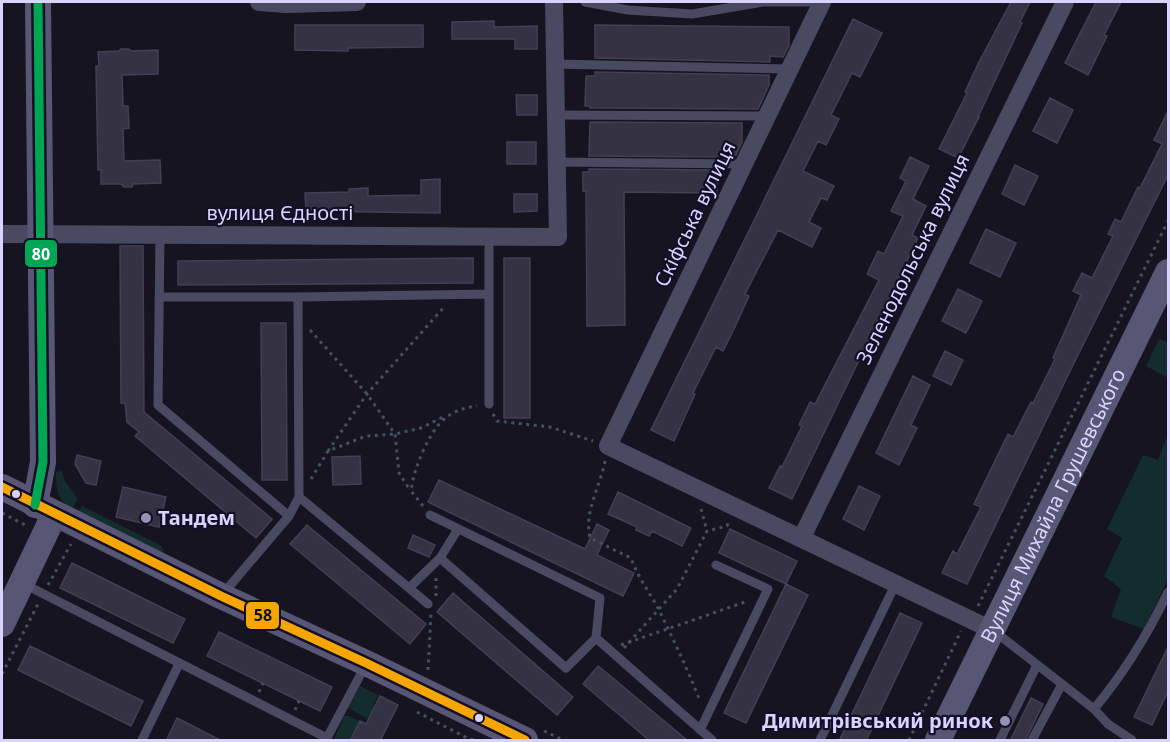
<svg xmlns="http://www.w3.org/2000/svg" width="1170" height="742" viewBox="0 0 1170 742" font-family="'Noto Sans',sans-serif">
<rect width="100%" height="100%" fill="#161421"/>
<!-- green -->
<path fill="#132c2d" d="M1159,339L1168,342V378L1146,366Z
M1168,434V579L1144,629L1111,617L1121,589L1104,576L1122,538L1107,529L1143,455L1158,460Z
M62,471L65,481L78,499L71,510C57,498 56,489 56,472Z
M82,506L160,545L163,549V558L76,515Z
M360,686L378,695L373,706L384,711L375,723L348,708Z
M344,716H349L360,721L350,740H334Z"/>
<!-- building -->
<path fill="#343243" stroke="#433f54" stroke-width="1.5" d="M1011,2H1030L1020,22L1022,23L978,117H979L958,158L939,149L967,93L965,92L979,62Z
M1096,2H1121L1104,35L1107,36L1088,75L1065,63Z
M853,19L882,33L860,77L852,73L831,115L839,119L826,145L818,141L803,171L834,186L827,200L821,198L809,222L821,228L812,247L778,230L745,294L749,296L733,331L723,351L716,347L693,393L695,394L674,441L651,430Z
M494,21V27L537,26V49H515V39H452V22Z
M295,25H423V47L348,48V51L295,50Z
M595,25L789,27V45L783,57L770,56V62L595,58Z
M121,49H129L131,51L158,50V74L122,75L123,106H128L129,128L123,129L124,161L160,160L161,183L133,184L132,187H124L121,184H101V170H98L96,66H99L98,52L119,51Z
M595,72L769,75V85L758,109L590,108V106H585L586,76H595Z
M516,95H537V115H517Z
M1050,98L1073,110L1057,143L1033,131Z
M1168,111V175L1072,367L967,584L942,573L953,551L957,554L981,507L974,504L1008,434L1013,437L1031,402L1033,403L1055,359L1053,358L1081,295L1073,291L1082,273L1092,278L1113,236L1108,234L1115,219L1121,222L1138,187L1140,188L1162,144L1154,140Z
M590,122L742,123V142L736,155L718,154V157L589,156Z
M507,142H536V164H507Z
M910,157L929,166L913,199L926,206L912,235L918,238L792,499L769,488L780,466L782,467L802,426L799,425L810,402L815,404L879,280L867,274L878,251L884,254L903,216L891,211L906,181L900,178Z
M1015,165L1038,176L1024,205L1002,194Z
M589,169L718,170L717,193L624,192L625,325L587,326L586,191H583V172H589Z
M440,179V213L306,211L305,193L349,192V189L368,188V196L421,195V180Z
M514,194H537V211L514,212Z
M986,229L1016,243L1000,277L970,263Z
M120,246H143L144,412L272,519L256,538L135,436L139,432L127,422L125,403H121Z
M473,258V283L178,285V261Z
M504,258H530V418H504Z
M958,289L982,301L966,333L942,321Z
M261,323H286L287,480H262Z
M945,351L963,360L951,385L933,376Z
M913,376L930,385L911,425L917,428L899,465L876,453Z
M77,455L101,461L96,485L86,483L75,464Z
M360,456L361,484L333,485L332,457Z
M439,480L585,549L597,524L609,530L597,555L634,573L623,596L428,502Z
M859,486L880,496L864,530L843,519Z
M123,487L166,497L159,527L116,517Z
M618,492L691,528L682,546L652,531L649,536L636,530L637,527L608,514Z
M307,525L426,624L410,644L290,544Z
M730,529L797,561L786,584L719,553Z
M413,535L435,545L429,557L408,548Z
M72,563L185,619L173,643L60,588Z
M786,584L808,595L746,723L724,713Z
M453,593L573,697L557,715L437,612Z
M900,613L922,623L866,741H839Z
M219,632L332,687L320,711L207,656Z
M30,646L143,701L131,726L18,670Z
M1168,647V691L1152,725L1134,717Z
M598,666L614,679L688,741H650L583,684Z
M380,696L398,705L380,741H350L360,721L366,724Z
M1031,698L1043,704L1025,741H1010Z
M177,718L222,741H166Z"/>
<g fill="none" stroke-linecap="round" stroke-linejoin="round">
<!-- path -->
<path stroke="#44505f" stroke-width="3" stroke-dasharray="3 4.5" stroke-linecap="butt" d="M310,330L367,394L395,434L399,473L410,490
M493,414L497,421L550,427L593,441
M328,451L367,394L444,307
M605,461C600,488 584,510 590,538L631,558C638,578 651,594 660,612C674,641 688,670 700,701
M311,479L328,451L366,436L395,434L421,428L445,416
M423,506L411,491C413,476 417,465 423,451C436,424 446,410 477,406
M701,509L707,531
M2,513L27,526
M436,578V596
M48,585L71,544
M978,606L1168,221
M621,645L748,601
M624,648L677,589L707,531L727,526L729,521
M428,670L431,614
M2,674L38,604
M259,692L263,683
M295,710L299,701
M417,712L469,739L476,740
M544,731L563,740
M909,740L961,631"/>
<!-- lane -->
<path stroke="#4a4962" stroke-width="9" d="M585,2L628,10L692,14L763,2H822
M555,64L791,69
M556,115L767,116
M556,162L744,164
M160,235L158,405L289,516L222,595
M159,297H298L489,294
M298,297L299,497L409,588L440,558L458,529
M489,404V236
M430,515L600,598L596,638L712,740
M289,516L299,497
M440,558L566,668L596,638
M24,584L327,738L326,740
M409,588L428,604
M994,631L1094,709L1108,724L1132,740
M1094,709C1124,673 1148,634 1168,592
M700,730L768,589L716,565
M327,738L365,666
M142,740L179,664
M820,740L896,583
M1000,740L1037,665
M1032,740L1062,684"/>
<!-- street -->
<path stroke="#4a4962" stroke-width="18" d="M259,2L286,4L357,2
M822,2L608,446L992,630
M2,234L558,237L554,2
M802,537L1065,2"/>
<!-- secondary -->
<g stroke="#575674" stroke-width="26">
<path d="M2,487L221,596L366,663L525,740"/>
<path d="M35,505L43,462L38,2"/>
<path d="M2,624L54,515"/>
<path id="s1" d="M938,740L1168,272"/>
</g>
<defs>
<path id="bus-1" d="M2,487L221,596L366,663L525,740"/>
<path id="bus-2" d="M35,505L43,462L38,2"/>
</defs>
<!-- bus-1 casing -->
<use href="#bus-1" stroke="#130f26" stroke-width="14"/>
<!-- bus-2 casing -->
<use href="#bus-2" stroke="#130f26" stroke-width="14"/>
<!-- bus-1 -->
<use href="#bus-1" stroke="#f7a600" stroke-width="9"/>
<!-- bus-2 -->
<use href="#bus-2" stroke="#00a651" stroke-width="9"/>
</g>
<!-- markers -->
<g fill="#d9d4ff" stroke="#130f26" stroke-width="2">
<circle cx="16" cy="494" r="5"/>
<circle cx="479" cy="718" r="5"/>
</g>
<g fill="#9591b1" stroke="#130f26" stroke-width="2">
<circle cx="146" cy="518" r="6"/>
<circle cx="1005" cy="721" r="6"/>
</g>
<g text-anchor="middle" stroke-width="4.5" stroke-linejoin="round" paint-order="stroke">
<!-- street labels -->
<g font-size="20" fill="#d9d4ff" stroke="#130f26">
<text x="280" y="220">вулиця Єдності</text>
<text transform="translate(695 214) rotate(-64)" y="7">Скіфська вулиця</text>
<text transform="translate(913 259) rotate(-64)" y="7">Зеленодольська вулиця</text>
<text dy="7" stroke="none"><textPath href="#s1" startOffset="261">Вулиця Михайла Грушевського</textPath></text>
</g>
<!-- poi labels -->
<g font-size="20" font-weight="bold" fill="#d9d4ff" stroke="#130f26" text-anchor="start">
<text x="158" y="525">Тандем</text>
<text x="993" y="728" text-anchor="end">Димитрівський ринок</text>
</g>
</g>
<g stroke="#130f26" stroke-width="2">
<rect x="24" y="239" width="34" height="29" rx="6" fill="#00a651"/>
<rect x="245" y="601" width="35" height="29" rx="6" fill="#f7a600"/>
</g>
<g font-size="16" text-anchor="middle" font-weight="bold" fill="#fff">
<text x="41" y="260">80</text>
</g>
<g font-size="16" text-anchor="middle" font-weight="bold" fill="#111">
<text x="263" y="621">58</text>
</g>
<!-- border -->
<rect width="1170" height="742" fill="none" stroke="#d9d4ff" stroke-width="6"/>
</svg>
